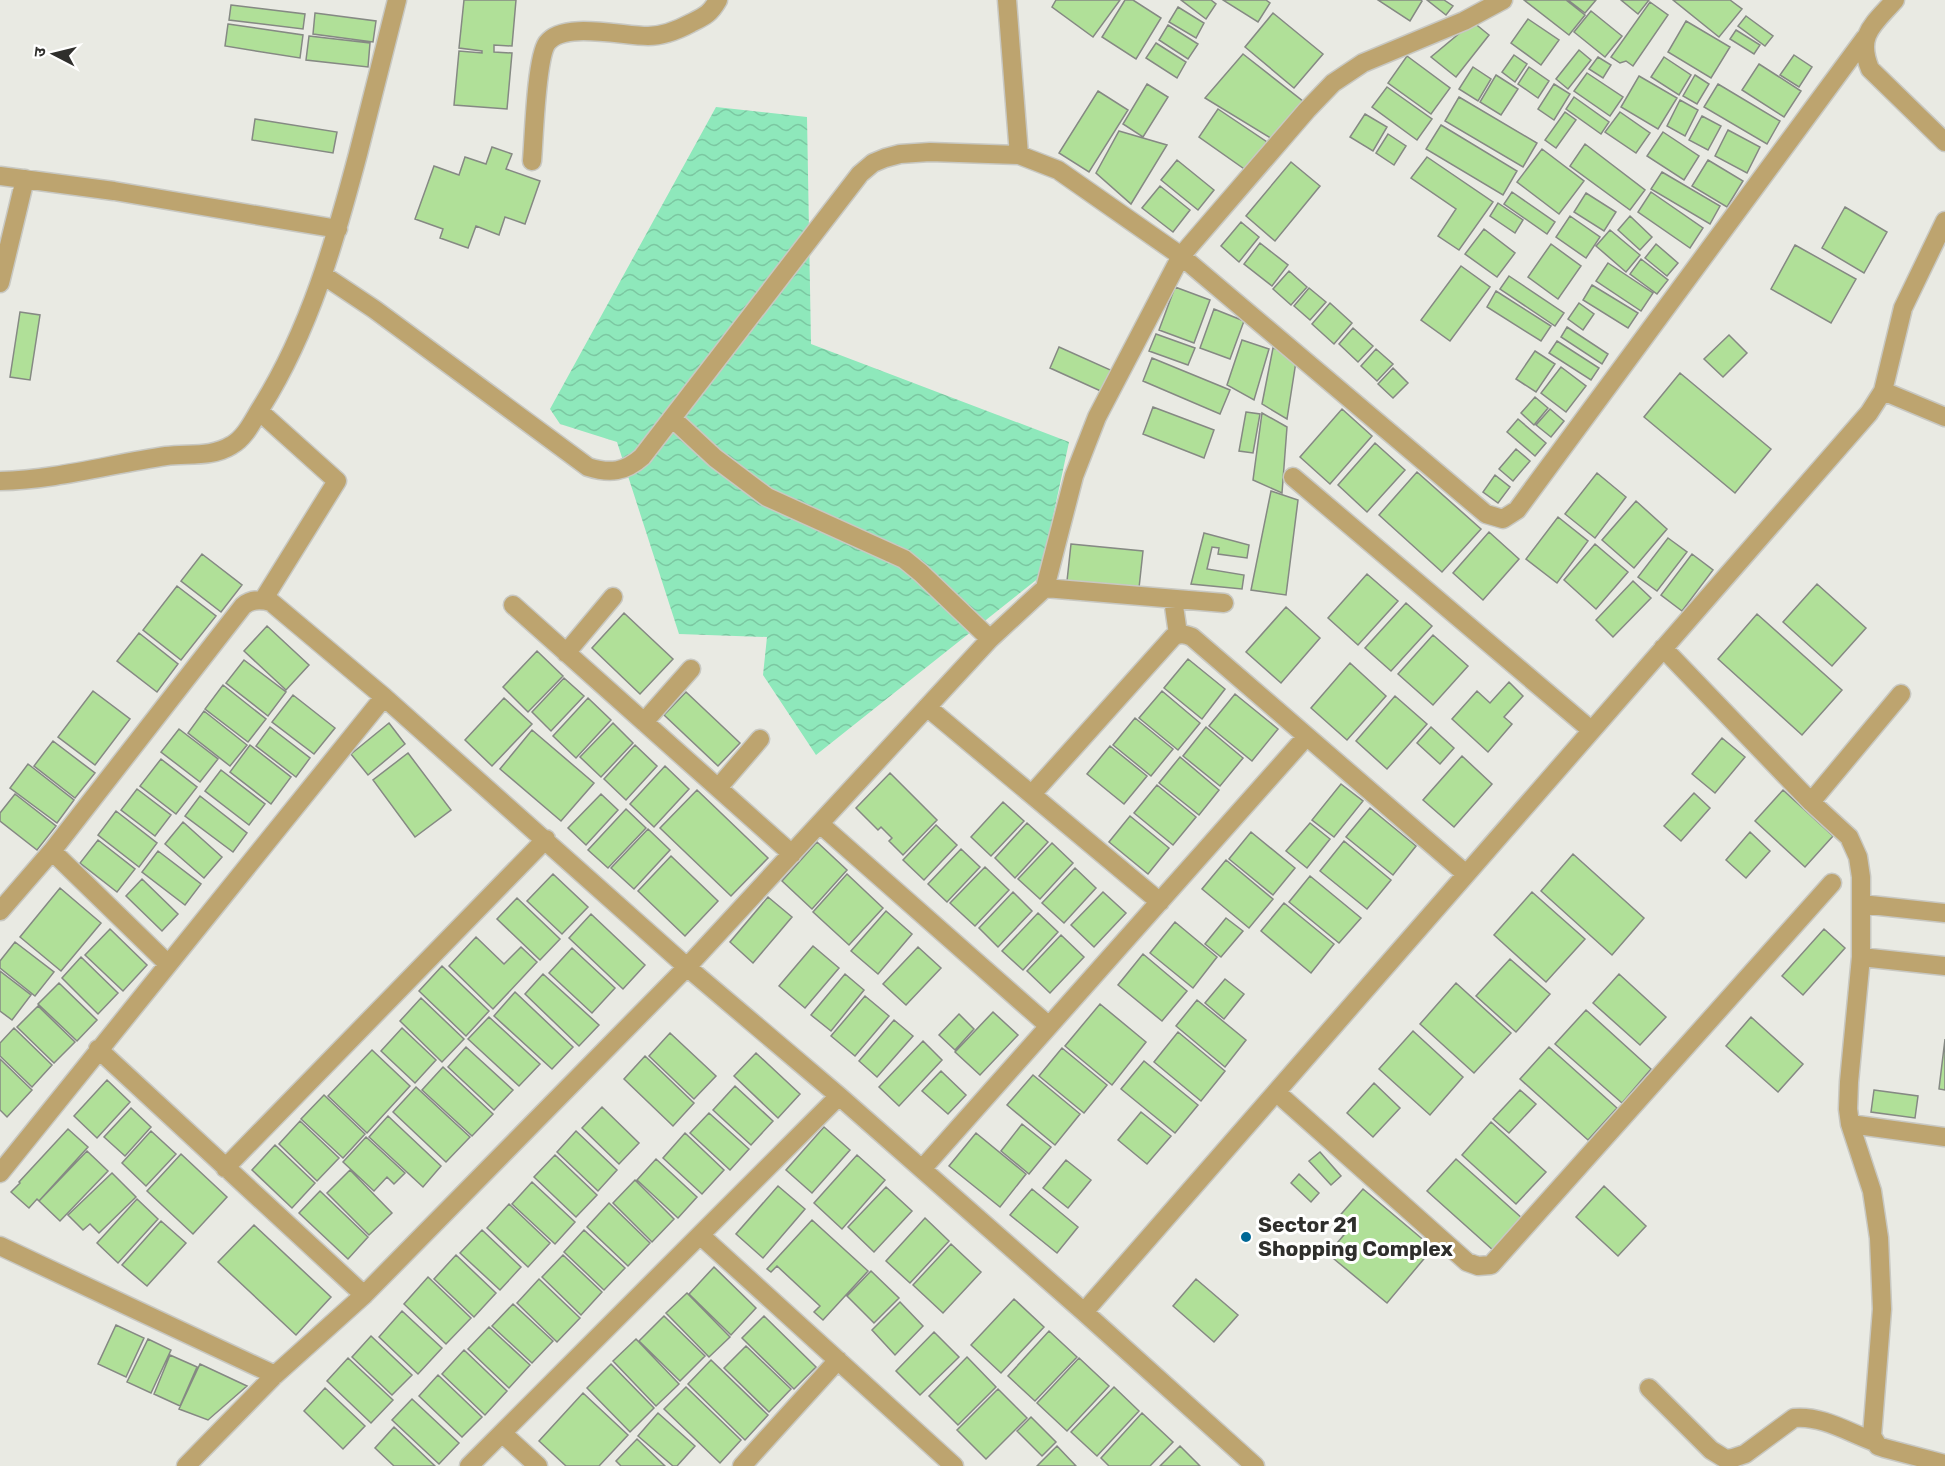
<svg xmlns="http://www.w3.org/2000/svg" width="1945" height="1466" viewBox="0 0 1945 1466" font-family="Rubik,'Noto Sans Devanagari',sans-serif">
<defs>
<pattern id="water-waves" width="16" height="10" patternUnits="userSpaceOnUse" patternTransform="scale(1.5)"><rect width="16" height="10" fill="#8ee8bb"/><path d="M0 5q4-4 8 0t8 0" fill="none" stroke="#7bc7a1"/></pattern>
</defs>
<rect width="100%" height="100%" fill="#e9eae3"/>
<!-- water -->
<path fill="url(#water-waves)" d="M716,107L807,117L811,344L1069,442L1040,577L816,755L763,675L767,637L679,634L617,442L560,424L550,409Z"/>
<!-- building -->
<path fill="#b0e098" stroke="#858983" stroke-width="1.5" d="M464,0H516L512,46L494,45V52L512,53L507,109L454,105L459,51L482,53V51L459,48Z
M1056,0H1120L1093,37L1052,7Z
M1125,0H1133L1161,18L1136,59L1102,37Z
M1181,0H1211L1216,4L1206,19Z
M1223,0H1266L1270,3L1258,22Z
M1378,0H1421L1422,1L1410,21Z
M1427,0H1444L1453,6L1446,15Z
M1524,0H1566L1585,15L1569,35Z
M1568,0H1596L1585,13Z
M1621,0H1649L1638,14Z
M1673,0H1730L1742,9L1719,37Z
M1650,2L1668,15L1633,66L1626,61L1620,63L1611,57Z
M231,5L305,14L303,29L229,20Z
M1178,7L1204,23L1196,38L1169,22Z
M1591,11L1622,36L1605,57L1574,32Z
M315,13L376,21L373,42L313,34Z
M1273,13L1323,54L1294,88L1245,47Z
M1746,16L1773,36L1765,46L1738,26Z
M1528,19L1559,40L1541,65L1511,43Z
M1686,21L1730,47L1711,78L1668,52Z
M1473,22L1489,35L1456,77L1431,57Z
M228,24L303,35L300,58L225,46Z
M1168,25L1198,44L1188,59L1159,40Z
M1736,30L1760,45L1754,54L1730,39Z
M309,36L370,43L368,67L306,60Z
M1156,43L1186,62L1177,78L1146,58Z
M1579,50L1591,60L1568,89L1556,79Z
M1243,54L1304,102L1277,142L1205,98Z
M1514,55L1527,64L1515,82L1502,72Z
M1794,55L1812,67L1799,87L1780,75Z
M1407,56L1450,88L1431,114L1388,83Z
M1598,57L1611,65L1603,78L1589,69Z
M1664,57L1691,75L1679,95L1651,77Z
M1759,64L1801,91L1784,117L1742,90Z
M1473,67L1491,79L1478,101L1459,89Z
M1529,67L1549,81L1538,98L1518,84Z
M1587,73L1623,97L1610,116L1574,91Z
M1496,75L1518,89L1501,115L1480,102Z
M1695,75L1709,84L1697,104L1683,96Z
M1639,76L1677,98L1658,129L1621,107Z
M1147,84L1168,97L1143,137L1123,124Z
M1554,84L1570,94L1554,120L1538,109Z
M1718,84L1780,121L1767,144L1704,107Z
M1387,87L1432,119L1417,140L1372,107Z
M1098,91L1128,110L1089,172L1059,153Z
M1459,97L1537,143L1523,167L1445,121Z
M1574,97L1609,122L1601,134L1566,109Z
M1680,100L1698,110L1685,136L1667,126Z
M1218,109L1270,144L1250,173L1199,137Z
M1565,112L1576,120L1556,148L1545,140Z
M1620,112L1650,133L1636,153L1605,132Z
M1365,114L1387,127L1373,151L1350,137Z
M1702,116L1721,126L1708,150L1689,140Z
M255,119L337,132L333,153L252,140Z
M1441,125L1517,171L1503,195L1426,149Z
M1728,130L1760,147L1747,173L1715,156Z
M1119,131L1167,145L1131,204L1096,173Z
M1663,132L1699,156L1684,180L1647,156Z
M1388,134L1406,146L1394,165L1376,153Z
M1585,144L1645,190L1630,210L1570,166Z
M492,147L512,154L506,169L540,181L525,224L505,217L499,235L476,226L468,248L440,238L443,229L415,219L434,166L459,175L465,157L486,164Z
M1542,149L1584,181L1559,214L1517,182Z
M1427,157L1493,202L1459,250L1438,236L1456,209L1411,178Z
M1177,160L1214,190L1198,210L1161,180Z
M1708,160L1743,181L1727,207L1692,186Z
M1291,162L1320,186L1275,241L1246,216Z
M1662,172L1720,206L1710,224L1651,189Z
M1160,186L1190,210L1173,232L1142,208Z
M1512,192L1555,222L1547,234L1504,204Z
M1651,192L1703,228L1690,248L1638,212Z
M1586,193L1616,212L1604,231L1574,212Z
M1498,203L1523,220L1515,233L1490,216Z
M1845,207L1887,232L1864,273L1822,248Z
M1570,216L1600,237L1586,258L1556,237Z
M1630,216L1652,237L1640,250L1618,230Z
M1241,222L1259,237L1239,262L1221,246Z
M1484,229L1515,253L1497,277L1465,254Z
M1610,230L1640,255L1626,272L1596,246Z
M1260,243L1288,265L1272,286L1244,264Z
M1551,244L1581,266L1558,299L1528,277Z
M1656,244L1678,263L1667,276L1645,258Z
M1795,245L1856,279L1831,323L1771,289Z
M1641,259L1668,280L1657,294L1630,274Z
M1608,263L1653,293L1641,311L1596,281Z
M1461,266L1490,287L1450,341L1421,320Z
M1289,271L1307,287L1291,305L1273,289Z
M1509,276L1564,313L1555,326L1500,289Z
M1592,285L1638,313L1628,328L1583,300Z
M1175,287L1210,300L1194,343L1159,330Z
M1309,288L1326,302L1310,320L1294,306Z
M1496,291L1551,326L1541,341L1487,307Z
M1330,303L1352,323L1334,344L1312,324Z
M1579,303L1594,314L1583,330L1568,319Z
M1214,309L1244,321L1230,359L1200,348Z
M20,312L40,315L30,380L10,377Z
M1567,327L1608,354L1602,364L1561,337Z
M1353,328L1373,346L1358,362L1339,344Z
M1156,334L1195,348L1188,365L1149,351Z
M1729,335L1747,353L1723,377L1704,359Z
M1242,340L1269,349L1254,400L1227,385Z
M1557,341L1599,368L1591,380L1549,353Z
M1059,347L1115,372L1105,393L1050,368Z
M1273,348L1297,355L1287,419L1262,404Z
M1376,349L1393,364L1377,381L1361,366Z
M1535,351L1555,364L1536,392L1516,379Z
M1152,358L1230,390L1220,414L1143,381Z
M1561,367L1586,386L1566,412L1541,393Z
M1393,368L1408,383L1393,398L1378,384Z
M1680,373L1771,449L1735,493L1644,417Z
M1535,397L1548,408L1534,425L1521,413Z
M1153,407L1214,430L1204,458L1143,434Z
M1342,409L1372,436L1330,484L1300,457Z
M1550,409L1564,421L1551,437L1536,425Z
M1246,412L1260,414L1253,453L1239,451Z
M1262,413L1287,427L1282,493L1253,480Z
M1518,419L1546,443L1535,456L1507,432Z
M1375,443L1405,470L1367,512L1338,485Z
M1516,449L1530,461L1513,481L1499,469Z
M1417,472L1481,529L1442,572L1379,515Z
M1597,473L1626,497L1595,538L1565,514Z
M1495,475L1510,487L1498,503L1483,492Z
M1271,491L1298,500L1286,595L1251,590Z
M1636,501L1667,529L1634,568L1602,540Z
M1558,517L1588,541L1557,583L1526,559Z
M1489,532L1519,559L1483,600L1453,573Z
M1204,533L1249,545L1247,558L1218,554L1219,548L1212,547L1207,569L1244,575L1242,589L1191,584Z
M1668,538L1687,552L1657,591L1638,577Z
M1071,544L1143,551L1139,588L1067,581Z
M1595,544L1628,572L1596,609L1564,580Z
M202,554L242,585L221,612L181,581Z
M1692,554L1713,570L1682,611L1661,595Z
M1367,574L1398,601L1358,645L1328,618Z
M1633,581L1651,598L1613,637L1596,620Z
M1817,584L1866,628L1832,666L1783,622Z
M177,586L216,616L181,660L143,630Z
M1406,603L1432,626L1391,671L1365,648Z
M1286,607L1320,638L1281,683L1246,652Z
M624,613L673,659L640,694L592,648Z
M1757,614L1842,690L1802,735L1718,659Z
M267,626L309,665L286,690L244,651Z
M139,633L178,664L157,692L117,661Z
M1433,635L1468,666L1433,705L1398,674Z
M537,651L563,676L528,712L503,687Z
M1188,659L1225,689L1202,719L1164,688Z
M244,660L286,692L268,716L226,683Z
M1350,663L1386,696L1347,740L1311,708Z
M564,678L584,696L551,731L532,712Z
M1509,682L1523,696L1504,717L1512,724L1488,752L1452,719L1477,691L1490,703Z
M223,685L266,719L248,742L205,709Z
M93,691L130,719L95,765L58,737Z
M1162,691L1200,723L1178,750L1139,718Z
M686,692L740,743L718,766L664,715Z
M1235,694L1278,729L1252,761L1209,726Z
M293,695L335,728L314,754L272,722Z
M1395,696L1427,724L1387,769L1356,741Z
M504,698L532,724L492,766L465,740Z
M588,698L611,720L576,758L553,736Z
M204,711L247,745L230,766L188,733Z
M1135,718L1173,749L1151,776L1113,745Z
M389,723L405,744L368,775L351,754Z
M613,723L633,743L601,777L580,757Z
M270,727L310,758L296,777L256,746Z
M1206,727L1243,758L1220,786L1183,756Z
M1431,727L1454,748L1440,764L1417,743Z
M179,729L218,759L200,782L161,752Z
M532,730L594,783L561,821L500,769Z
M1722,738L1745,757L1715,793L1692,774Z
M53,741L95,773L75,798L34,766Z
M250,745L291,777L271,804L230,772Z
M635,745L657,766L626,800L604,779Z
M1110,746L1147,776L1124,804L1087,774Z
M408,753L451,810L415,837L373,780Z
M1462,756L1492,784L1454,827L1423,800Z
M1180,757L1219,790L1199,815L1159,783Z
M161,759L197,787L176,814L140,786Z
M28,764L74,800L57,823L10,788Z
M665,766L689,789L654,827L630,804Z
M221,770L265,804L249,825L205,791Z
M890,773L937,820L903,855L889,841L892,838L881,827L878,830L856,808Z
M1341,784L1363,801L1334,837L1312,820Z
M1157,785L1196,817L1173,845L1134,813Z
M137,789L171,815L155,836L121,810Z
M697,790L768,858L731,896L660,828Z
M1783,790L1833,836L1805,867L1755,821Z
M1694,793L1710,808L1681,841L1664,826Z
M15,794L56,826L37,850L0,821V813Z
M601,794L618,810L586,845L568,828Z
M200,796L247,833L233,852L185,816Z
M1003,802L1024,821L991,856L971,837Z
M1370,808L1416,846L1393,875L1346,837Z
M626,809L646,828L608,868L588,850Z
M116,811L157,843L139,867L98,835Z
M1130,816L1169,848L1148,874L1109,842Z
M183,822L222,857L204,878L165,844Z
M1027,823L1048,842L1015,878L995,858Z
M1310,823L1330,839L1307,868L1286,851Z
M936,825L957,845L924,880L903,860Z
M648,829L670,850L634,889L611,868Z
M1251,832L1295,868L1273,895L1229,859Z
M1750,832L1770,851L1746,878L1726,860Z
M98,840L135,869L117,892L80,863Z
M1344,841L1391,880L1367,909L1320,871Z
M817,842L847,870L812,909L782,881Z
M1052,843L1073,863L1040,899L1018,879Z
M961,849L980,867L947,902L928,884Z
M158,851L201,884L185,905L142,872Z
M1573,854L1644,918L1612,955L1541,891Z
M671,856L718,901L685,936L638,891Z
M1226,860L1273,899L1249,928L1202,889Z
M985,867L1009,890L975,926L950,903Z
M1075,868L1096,888L1064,923L1042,903Z
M553,874L588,907L562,934L527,901Z
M847,874L883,908L849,945L813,912Z
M1310,876L1361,918L1339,943L1289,902Z
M142,879L178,914L162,931L126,896Z
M60,888L101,923L61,971L20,937Z
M1013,892L1032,911L998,947L979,928Z
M1103,892L1126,913L1094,947L1071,925Z
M1532,892L1585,939L1546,982L1494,935Z
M768,897L792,917L753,963L730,942Z
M517,898L560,939L540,960L497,919Z
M1284,903L1334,944L1311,973L1261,931Z
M886,911L912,934L878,974L851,951Z
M1038,913L1058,932L1023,970L1002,951Z
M591,914L645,965L623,989L569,938Z
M1226,918L1243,931L1221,957L1205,944Z
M1175,922L1217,957L1193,988L1150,953Z
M110,929L147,965L123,991L85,955Z
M1824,929L1845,948L1803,995L1782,976Z
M1061,935L1084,957L1050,993L1027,971Z
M476,937L504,964L521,947L537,962L493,1009L449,966Z
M15,942L54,972L35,996L0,968V961Z
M813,946L839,968L805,1008L779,986Z
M918,947L941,968L906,1005L883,984Z
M572,948L615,988L592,1013L549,973Z
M1143,954L1187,991L1162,1021L1118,985Z
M81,957L118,993L98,1014L62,978Z
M1510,959L1550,994L1516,1032L1476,996Z
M442,966L489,1011L466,1036L419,991Z
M0,971L31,995L12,1020L0,1011Z
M543,974L599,1025L579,1046L525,994Z
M845,974L864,990L831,1031L811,1015Z
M1619,974L1666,1017L1640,1045L1593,1003Z
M1225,979L1244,994L1224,1019L1205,1003Z
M59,983L97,1020L77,1041L38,1004Z
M1456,983L1511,1033L1474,1073L1420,1024Z
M515,992L573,1047L552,1069L494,1016Z
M865,996L889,1016L855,1056L831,1036Z
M421,998L464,1039L442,1062L400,1021Z
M1197,1000L1246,1040L1225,1067L1176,1026Z
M1100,1004L1146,1042L1112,1085L1065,1046Z
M38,1006L75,1042L54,1063L17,1027Z
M1586,1010L1651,1069L1622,1103L1555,1044Z
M993,1012L1018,1035L980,1075L955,1052Z
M959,1014L974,1029L955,1050L939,1035Z
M489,1017L540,1064L519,1086L468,1039Z
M1751,1017L1803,1064L1778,1092L1726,1046Z
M894,1020L913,1036L877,1077L859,1061Z
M14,1028L52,1065L32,1087L0,1056V1043Z
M402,1028L436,1060L415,1083L381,1051Z
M1413,1031L1463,1077L1430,1115L1379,1069Z
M1178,1032L1225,1071L1201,1101L1154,1062Z
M670,1033L716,1076L694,1099L649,1056Z
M1945,1039V1090L1939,1089Z
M923,1041L942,1060L899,1106L879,1087Z
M466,1047L513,1090L494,1110L448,1067Z
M1549,1047L1617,1108L1588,1140L1520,1079Z
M1062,1048L1107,1085L1084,1113L1039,1076Z
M372,1050L410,1086L367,1133L328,1096Z
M756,1053L800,1094L778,1118L734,1076Z
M645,1056L694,1103L673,1126L624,1079Z
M0,1059L32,1090L7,1117L0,1110Z
M1144,1061L1198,1105L1175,1133L1121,1089Z
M443,1067L493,1114L472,1136L422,1090Z
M941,1071L966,1095L948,1114L922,1091Z
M1033,1075L1080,1114L1055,1145L1007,1105Z
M107,1080L130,1102L97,1138L74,1116Z
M1374,1083L1400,1108L1373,1137L1347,1113Z
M735,1086L773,1121L751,1145L713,1110Z
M416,1087L470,1137L446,1162L393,1112Z
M1520,1090L1536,1104L1509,1133L1493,1119Z
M1874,1090L1918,1096L1915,1118L1871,1112Z
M324,1095L365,1134L343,1158L301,1119Z
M602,1107L639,1143L619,1164L582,1128Z
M131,1108L151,1127L125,1156L104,1137Z
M1141,1112L1171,1136L1147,1164L1118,1140Z
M709,1113L749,1149L730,1170L690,1133Z
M388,1116L441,1166L423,1187L369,1137Z
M300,1121L339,1158L317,1181L279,1144Z
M1491,1122L1546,1172L1516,1204L1462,1155Z
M1022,1124L1051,1147L1029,1174L1001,1151Z
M824,1127L850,1150L812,1193L786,1170Z
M68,1129L88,1147L39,1201L37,1199L29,1208L11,1192L20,1183L19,1182Z
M151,1131L176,1154L146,1186L122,1163Z
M576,1131L617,1170L598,1191L557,1152Z
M685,1133L724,1170L702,1194L663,1158Z
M976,1133L1026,1174L1000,1207L949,1166Z
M366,1137L405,1173L394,1184L387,1177L374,1191L343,1162Z
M275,1145L315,1183L292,1208L252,1170Z
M87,1151L108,1171L60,1221L39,1201Z
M1320,1152L1341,1176L1331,1185L1309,1161Z
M181,1154L227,1197L193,1234L147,1191Z
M555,1155L597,1195L576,1217L534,1177Z
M857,1155L885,1180L842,1229L814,1203Z
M656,1159L697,1197L678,1218L637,1180Z
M1456,1159L1523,1219L1494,1251L1427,1191Z
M1066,1160L1091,1180L1068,1208L1043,1188Z
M350,1170L392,1213L369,1235L327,1193Z
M112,1173L136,1197L99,1233L90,1224L83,1230L68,1215Z
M1299,1174L1319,1193L1311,1202L1291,1183Z
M635,1180L674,1219L652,1242L613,1203Z
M532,1182L575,1222L555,1244L512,1204Z
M778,1186L805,1209L763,1258L736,1234Z
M1604,1186L1646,1226L1618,1256L1576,1217Z
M886,1187L912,1211L874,1252L848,1227Z
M1032,1189L1078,1227L1057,1253L1010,1215Z
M1363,1189L1433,1248L1387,1303L1328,1254L1348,1230L1336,1220Z
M320,1191L368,1237L348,1259L299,1213Z
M137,1199L158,1219L118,1263L97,1243Z
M609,1203L650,1243L628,1266L587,1227Z
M509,1204L550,1243L528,1267L487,1228Z
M925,1218L949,1241L910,1283L886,1261Z
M812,1220L868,1271L823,1320L814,1312L820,1306L777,1266L771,1272L767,1269Z
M161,1221L186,1243L147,1286L122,1265Z
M254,1225L331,1297L296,1335L218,1262Z
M482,1230L521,1267L500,1290L460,1253Z
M584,1230L625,1268L604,1290L564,1252Z
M951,1244L981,1272L943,1313L913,1285Z
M456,1255L496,1293L474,1317L434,1279Z
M563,1255L602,1292L581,1315L542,1277Z
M714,1267L756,1308L731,1335L689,1294Z
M871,1271L899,1298L874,1323L847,1296Z
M428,1277L471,1318L446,1344L404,1304Z
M539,1279L580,1318L557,1342L517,1303Z
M1196,1279L1238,1315L1214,1342L1173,1306Z
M687,1293L730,1337L709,1357L666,1313Z
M1014,1299L1044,1327L1001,1373L971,1345Z
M900,1302L923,1326L895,1355L872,1330Z
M513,1304L553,1341L532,1363L492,1326Z
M402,1311L442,1348L418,1374L379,1337Z
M664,1316L705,1356L680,1381L639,1341Z
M764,1316L816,1367L794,1389L742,1338Z
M116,1325L144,1338L126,1377L98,1364Z
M489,1327L530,1365L509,1388L468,1349Z
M1049,1331L1077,1357L1035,1401L1008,1376Z
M934,1332L959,1357L920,1395L896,1371Z
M371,1336L412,1375L392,1395L352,1357Z
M148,1339L171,1350L151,1393L127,1382Z
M636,1339L679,1384L656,1406L613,1361Z
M746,1346L791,1389L769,1412L724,1368Z
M464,1350L507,1391L485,1415L442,1374Z
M170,1355L197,1367L180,1406L154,1394Z
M967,1357L996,1387L958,1425L929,1396Z
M348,1358L393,1400L371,1423L327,1381Z
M1079,1358L1109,1386L1067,1431L1037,1403Z
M711,1360L768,1415L745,1440L688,1384Z
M200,1364L247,1386L208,1420L179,1409Z
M611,1364L654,1408L630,1432L587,1388Z
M438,1375L482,1417L462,1437L419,1396Z
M686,1387L741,1440L720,1463L664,1409Z
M1114,1387L1139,1411L1097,1456L1071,1432Z
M325,1388L365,1426L343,1449L304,1411Z
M998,1389L1027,1418L986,1459L957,1430Z
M583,1393L628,1435L599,1466H566L539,1441Z
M412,1399L459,1443L439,1464L392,1420Z
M658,1413L695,1446L677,1466H673L638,1436Z
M1142,1413L1173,1442L1150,1466H1109L1101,1458Z
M1031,1417L1056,1442L1042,1456L1017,1431Z
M394,1427L435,1466H394L375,1448Z
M637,1439L665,1466H621L616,1461Z
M1057,1446L1076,1466H1037Z
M1180,1446L1200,1466H1160Z"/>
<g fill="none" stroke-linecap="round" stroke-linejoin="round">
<defs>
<path id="minor" d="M1007,0L1019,155
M1895,0C1873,25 1856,35 1870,69L1945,142
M532,161C534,138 536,59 547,43C563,21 622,36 648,36C663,36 678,30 691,23C705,16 710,14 718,0
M0,176L114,191L338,229
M323,275L374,309L588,467C610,474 625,472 642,457L860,174L873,163L885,158L900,154L930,152L1019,155L1058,170L1181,256L1486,514L1503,519L1517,510L1865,38
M0,283L25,179
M1883,391L1945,417
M259,411L337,481L263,600
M672,418L715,458L767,497L904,559L921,573L990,639
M1293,477L1591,730
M0,481C55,480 111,464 166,456C188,453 211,458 232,445C246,437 253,420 262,406C310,329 335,241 358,154C371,102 384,51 397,0
M1045,588L1224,603
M1173,599L1178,634
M513,605L792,854
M1663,648L1811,802L1849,837L1858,857L1861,877V957L1849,1082L1848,1109L1850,1124L1872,1191L1879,1238L1882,1309L1872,1436L1878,1446L1884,1448L1945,1464
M566,653L613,597
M927,707L1160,902
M644,722L691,669
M718,788L760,739
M1032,794L1173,637C1180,633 1185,634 1192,637L1466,874
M1811,802L1901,694
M820,824L1049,1026
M52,851L168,964
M1861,904L1945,913
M0,911L52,851L243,606C251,599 260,599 271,602L384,697L687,967L839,1096L1084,1312L1255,1466
M1861,957L1945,966
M98,1049L364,1295
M1276,1092L1467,1262L1478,1266L1491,1265L1832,883
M1850,1124L1945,1137
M225,1168L546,839
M922,1169L1306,737
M0,1173L384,697
M700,1235L954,1466
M0,1246L275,1375
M1084,1312L1869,413L1883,391L1903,308L1945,221
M1649,1388L1711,1450L1724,1458L1730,1459L1745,1454L1794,1418C1821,1415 1850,1433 1875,1442
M502,1433L538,1466
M186,1466L275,1375L364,1295L687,967L990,639L1045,588L1074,476L1097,417L1181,256L1307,110L1333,83L1363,63L1464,21L1503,0
M469,1466L839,1096
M742,1466L838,1360"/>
</defs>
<!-- minor casing -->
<use href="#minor" stroke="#c8c8c2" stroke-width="21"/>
<!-- minor -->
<use href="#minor" stroke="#bda46f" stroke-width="18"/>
</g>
<!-- markers -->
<circle fill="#006896" stroke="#fffffe" stroke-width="2" cx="1246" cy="1237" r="6"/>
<g text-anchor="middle" stroke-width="6" stroke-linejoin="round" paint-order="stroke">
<!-- poi labels -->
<g font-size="21" font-weight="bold" fill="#2f2f2c" stroke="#fffffe" text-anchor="start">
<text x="1258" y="1232">Sector 21<tspan x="1258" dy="24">Shopping Complex</tspan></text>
</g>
</g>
<!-- north arrow -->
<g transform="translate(54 54) rotate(277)" stroke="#fffffe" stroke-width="4.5" paint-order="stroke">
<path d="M0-4.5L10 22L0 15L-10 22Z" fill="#2f2f2c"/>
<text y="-9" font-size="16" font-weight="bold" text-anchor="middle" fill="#2f2f2c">उ</text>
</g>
</svg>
